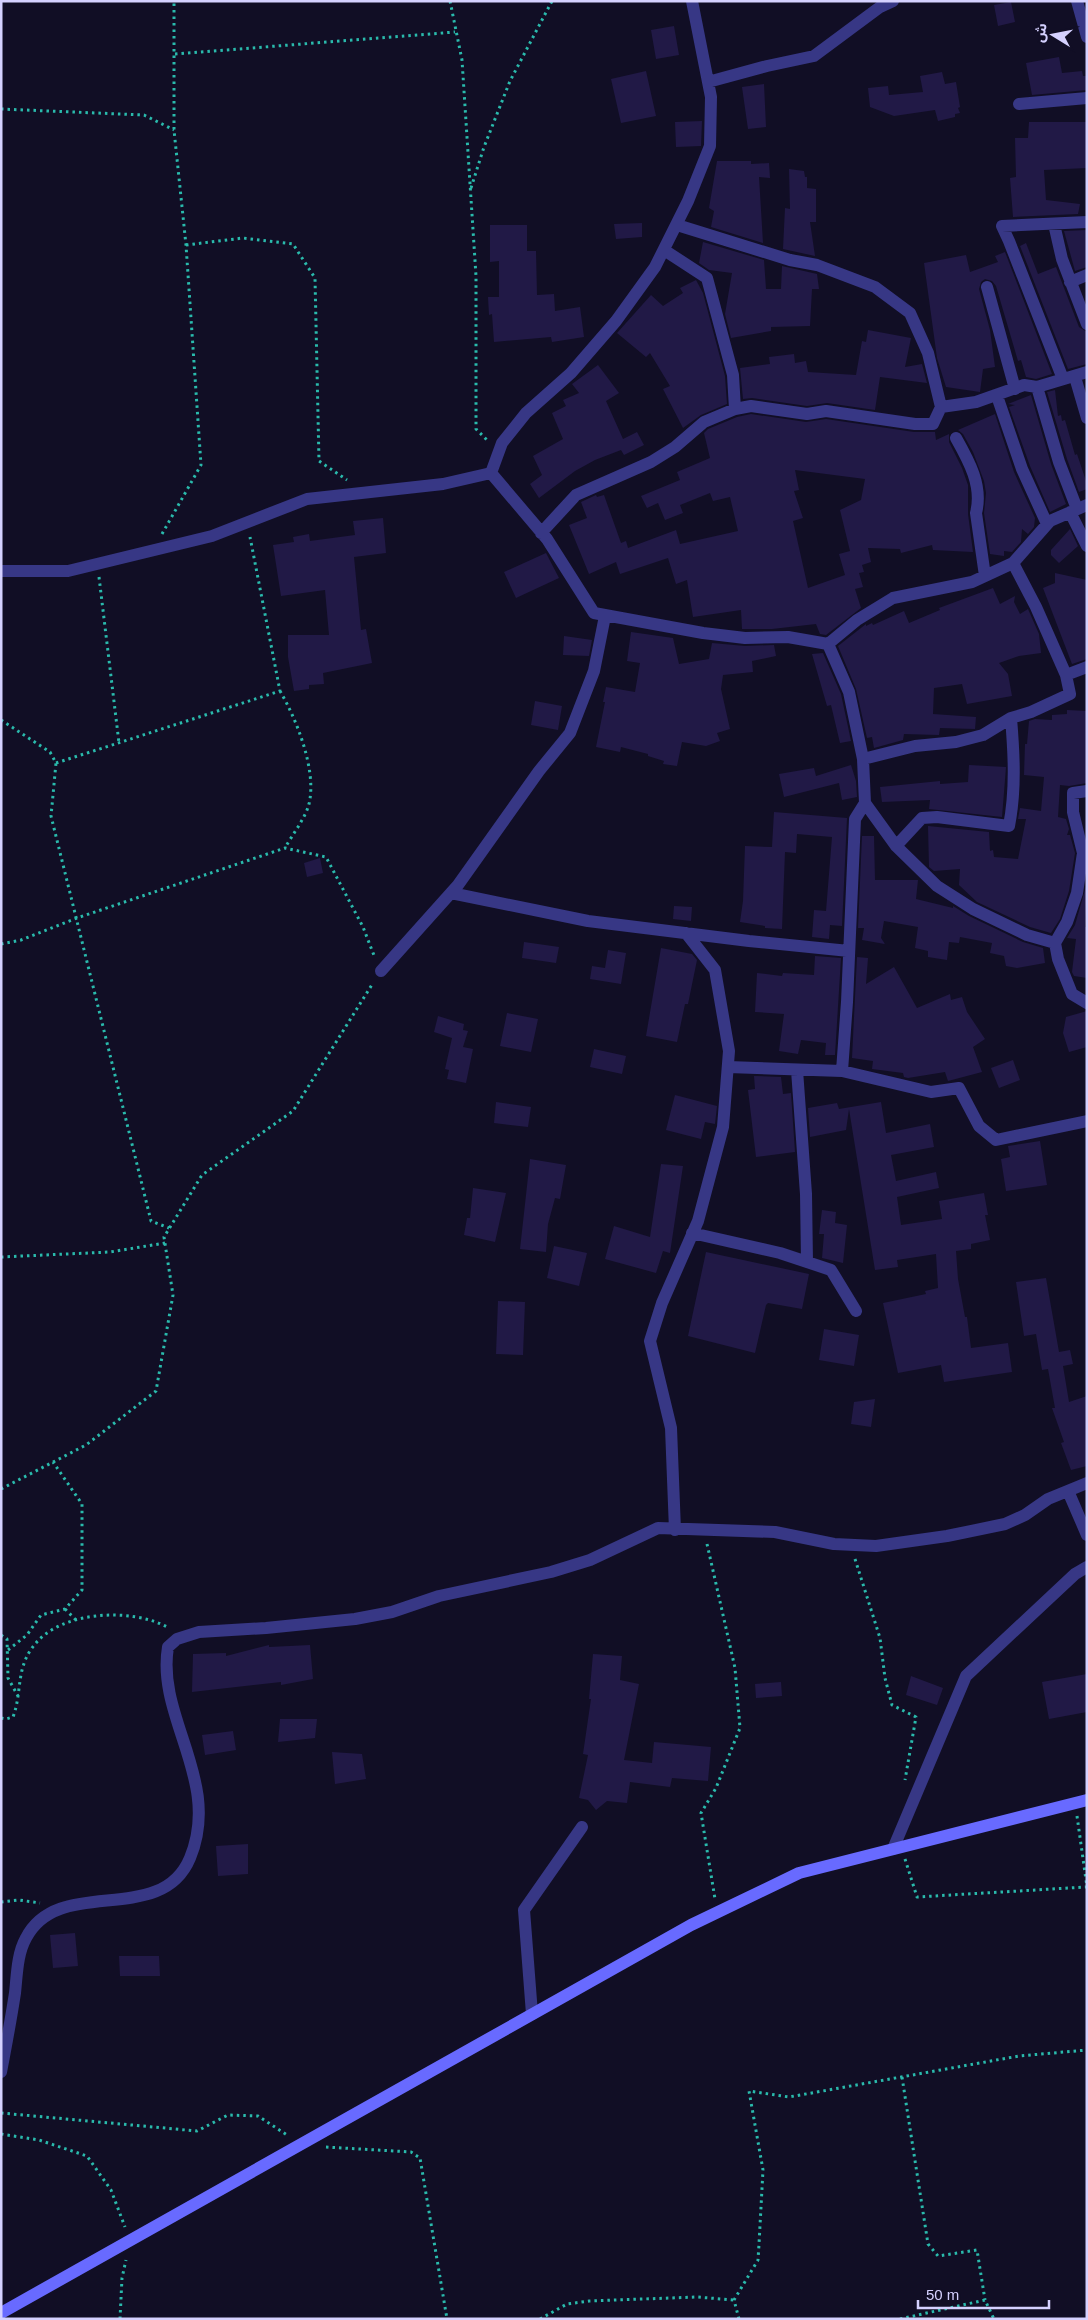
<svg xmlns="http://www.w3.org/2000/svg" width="1088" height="2320" viewBox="0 0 1088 2320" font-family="Arial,'Noto Sans Arabic',sans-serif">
<rect width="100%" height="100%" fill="#110e25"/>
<!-- building -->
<path fill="#211946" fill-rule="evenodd" d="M1011,2L1015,22L998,26L994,5Z
M674,26L679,55L656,59L651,30Z
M1059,57L1062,73L1082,71L1083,76H1087V90L1032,95L1026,63Z
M646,71L656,116L621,123L611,79Z
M942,72L945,84L956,82L960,107L958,108L960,113L955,114V117L938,121L935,110L894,116L870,107L868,88L888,86L889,95L923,92L920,76Z
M764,84L766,127L748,129L742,87Z
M702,121L701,146L676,147L675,122Z
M1029,122H1087V168L1044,170L1046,200L1080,204L1078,214L1013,217L1010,178L1016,177L1015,138H1028Z
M717,161H751V164L769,163L770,178L759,177L763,243L711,227L714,211L709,208Z
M789,169L804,171L805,177H807V188L816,189V222H810L815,256L783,249L785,208L790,209Z
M642,223V237L616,239L614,224Z
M490,225H527V251H536L537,295L554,294L555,311L580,307L584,337L552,342L551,337L494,342L492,314L489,315L488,297H499V261L490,262Z
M1087,230V267L1075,271L1064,231Z
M703,242L764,260L766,289H781L782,266L817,274L819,289H812L810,326L771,327V331L731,338L725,314L732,273L709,270L699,263Z
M1026,243L1038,274L1056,267L1079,327L1087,332V364L1068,369L1020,246Z
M1005,252L1052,374L1036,379L1026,377L1021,360L1018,361L996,286L992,281L985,279L981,282L979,289L990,330L995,367L983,369L980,392L946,387L937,358L924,263L966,255L970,272L998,262L995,256Z
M696,280L703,293L725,376L727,404L701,415L683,428L663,389L670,386L650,353L646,357L617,333L651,295L663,306L683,293L680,288Z
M868,330L911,338L905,367L922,364L927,383L880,377L875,410L827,403L807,406L752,398L743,399L740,368L770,364L769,357L794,354L795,363L806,361L808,372L856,375L862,341L866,342Z
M598,365L619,393L606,401L623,439L637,432L644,445L624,455L621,450L595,460L575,471L539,498L530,484L542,475L533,456L563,439L552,413L566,406L563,400L579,393L572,384Z
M1055,390L1058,416L1061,415L1062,421L1065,420L1075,455L1077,454L1087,484V489L1079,492L1067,459L1047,392Z
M1031,395L1051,464L1066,504L1050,512L1030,466L1009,407L1015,405L1008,404Z
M751,414L806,422L826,419L914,432H935L936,440L949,434V442L962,468L968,485V514L973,552L933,550L932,545L901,553L900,549L868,548L871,562L862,565L864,572L859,573L863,587L855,589L861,608L826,635L820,634L816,624L772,629H742L741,610L693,617L687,580L676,584L668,558L620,574L616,562L589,574L569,525L587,518L581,502L596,495L597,497L604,495L621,543L626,541L628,548L676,530L680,544L738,531L730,497L713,501L710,493L680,505L683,513L665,520L658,503L647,508L641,496L680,480L677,472L710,458L704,433L708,429L737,417ZM795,470L865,479L861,500L840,510L850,551L839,554L845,575L808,588L793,521L803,518L794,491L799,490Z
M995,414L1014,472L1035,518L1034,527L1028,534L1022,529L1021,542L1012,552L1004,551V556L990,554L984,513L986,493L984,481L973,452L963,434L958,430Z
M383,518L386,553L354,557L361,630L366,629L372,663L323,673L324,684L309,685V689L294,691L288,657V635H329L325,590L281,596L273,545L294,542L293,537L309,534L310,541L355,535L353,521Z
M1070,529L1078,546L1059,563L1051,555V550Z
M546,553L559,578L516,598L504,572Z
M1055,573L1087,580V659L1072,664L1043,588L1055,583Z
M993,588L1000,604L1015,596L1014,602L1020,614L1028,609L1039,634L1041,653L1019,656L999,663L1008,674L1012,696L967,704L962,684L934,688L933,714L976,717L975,729L940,728L939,735L904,734L903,740L874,748L872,737L867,738L856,689L838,646L866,624V626L872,623L873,625L904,611L909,623L940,610L939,608Z
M631,632L673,638L679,664L709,659L712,643L745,646L774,645L776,656L752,661L753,672L723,675L721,689L730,729L717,733L720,741L706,746L682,742L677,766L663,764L664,761L648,756V754L621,747L620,752L596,747L605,702H603L606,687L635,692L640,663L627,661Z
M564,636L592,640L589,656L563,655Z
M823,653L841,694L851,741L840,743L831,705L827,706L812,654Z
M535,701L562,706L558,730L531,725Z
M1067,710L1087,711V783L1069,786L1060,785L1058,817L1066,819L1069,829L1067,835H1070L1075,853L1069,891L1060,919L1051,933L1030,927L977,902L959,885L960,869L934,871L929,867L928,826L989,832L990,851L993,850L994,857L1018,859L1026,819H1018L1020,808L1041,811L1044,777L1024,775L1025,744H1027L1029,721L1035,719L1052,720V715L1067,714Z
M851,765L856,781L857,797L842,800L839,783L784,797L779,774L814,768L816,776Z
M969,765L1006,767L1002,817L929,809L930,800L882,802L880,787L940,781V784L968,782Z
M774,812L847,818L842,926L830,925L829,939L812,937L814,910L826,911L832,837L797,834L796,853L785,852L782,929L765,928V926L740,922L743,901L745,846L772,847Z
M862,836H874L875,880H918L916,899L953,908V906L969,916L1023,942L1043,948L1045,963L1017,968L1006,966L1004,956L990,953L992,943L960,937L959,943L949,942L947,960L928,957V951L915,948L918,927L884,921L881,938L885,944L862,940L864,928H858Z
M320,858L323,873L307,877L304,863Z
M1087,883L1085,927H1087V978L1074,976L1072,972L1076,939L1067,938L1075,925Z
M674,906L692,907L691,921L673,919Z
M524,942L559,947L556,963L522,958Z
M661,948L692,954L697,960L688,1004H685L677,1042L646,1036Z
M608,950L626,953L621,984L590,979L592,966L605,968Z
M815,956L841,958L835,1055H825L826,1043L801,1040L798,1054L779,1051L784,1014L755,1012L757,973L782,976L783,973L814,975Z
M857,957L868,958L866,984L894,967L917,1008L950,994L951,1000L962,997L967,1012L985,1039L973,1047L982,1072L948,1081L945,1072L908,1078L904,1077L903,1073L872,1069L873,1061L852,1058Z
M1087,1011V1047L1069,1052L1063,1033L1066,1017Z
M507,1013L538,1019L531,1052L500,1046Z
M438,1016L464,1024L463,1030L468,1031L463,1047L473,1049L466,1083L447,1079L449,1070L445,1069L452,1038L434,1032Z
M594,1049L626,1056L622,1074L590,1067Z
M1013,1060L1020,1080L999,1088L991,1068Z
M754,1076L781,1077L783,1094L791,1093L795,1152L756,1157L748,1090L755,1089Z
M675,1095L717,1106L715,1124L705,1122L701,1139L666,1130Z
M496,1102L531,1107L528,1127L494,1123Z
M881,1102L886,1133L930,1124L934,1147L891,1155L896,1181L936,1172L939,1188L897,1197L901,1225L942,1219L939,1201L984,1193L988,1215H985L990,1240L971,1244V1249L956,1251L958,1279L965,1317H967L971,1348L1008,1343L1012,1372L944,1382L941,1365L898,1373L883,1303L926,1294L925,1291L938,1288L936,1254L897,1260L898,1267L875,1270L849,1109L846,1130L810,1137L808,1108L837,1103L839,1109Z
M1040,1141L1047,1185L1006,1191L1001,1159L1010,1157L1008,1146Z
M530,1159L566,1165L560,1199L555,1198L548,1224L546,1252L520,1249Z
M661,1164L683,1166L670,1253L663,1251L656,1273L605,1259L614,1226L650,1237Z
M473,1188L506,1193L495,1242L464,1235L467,1218H470Z
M822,1210L836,1212L835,1223L847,1225L843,1263L822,1258L824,1234H819Z
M554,1246L587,1253L579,1286L547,1278Z
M706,1252L809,1274L802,1309L768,1303L766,1305L755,1353L688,1336Z
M1046,1278L1059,1352L1070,1350L1073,1364L1063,1366L1069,1402L1087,1396V1466L1071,1470L1061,1443L1064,1442L1052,1408H1055L1048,1369L1042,1370L1036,1334L1024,1336L1016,1282Z
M498,1301L525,1302L523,1355L496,1354Z
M824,1329L859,1335L854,1366L819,1360Z
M875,1399L871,1427L851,1424L854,1402Z
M269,1645V1647L310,1645L313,1679L281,1685V1682L192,1692L193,1654L226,1653V1656Z
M593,1654L622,1656L620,1680L639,1684L624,1760L652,1763L654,1742L711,1747L708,1781L672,1778L670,1787L630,1782L627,1803L607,1801L596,1810L588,1800L579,1798L588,1755L583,1754L591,1699H589Z
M1087,1674V1712L1049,1719L1042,1682Z
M911,1676L943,1688L937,1705L906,1695Z
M781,1682L782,1696L756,1698L755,1684Z
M280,1719H317L315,1738L278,1742Z
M233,1731L236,1750L205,1755L202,1735Z
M332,1752L362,1754L366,1779L335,1784Z
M248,1844V1874L218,1876L216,1846Z
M75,1933L78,1966L53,1968L50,1935Z
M119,1956H159L160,1976H120Z"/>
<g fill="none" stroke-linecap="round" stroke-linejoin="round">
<!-- path -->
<path stroke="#2abaac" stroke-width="3" stroke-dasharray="2.5 4" stroke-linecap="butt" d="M450,1L462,60L476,276V429L488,441
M175,54L455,32
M1,109L144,115L174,130
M471,188L484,147L510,81L552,1
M186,245L243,238L293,244L315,278L319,461L347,480
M162,534L201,465L186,245L174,130V1
M99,577L119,743
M280,691C297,720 317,771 309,804C305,819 292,835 285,848
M1,720L50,752L56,763L51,816L151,1221L169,1228
M56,763L280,691L250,537
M1,944L21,940L77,918L285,848L326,857L363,927L375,958
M1,1257L110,1252L165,1243
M1,1489L86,1445L156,1391L173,1295L164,1237L202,1175L293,1111L373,983
M707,1544L735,1668L740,1728L716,1788L701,1813L715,1899
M855,1559L880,1638L885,1678L892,1705L916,1717L905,1780
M65,1609L76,1620
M1,1635L7,1639L8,1678L18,1696
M8,1650L27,1635L41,1615L65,1609L82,1590V1504L53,1462
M1,1718L6,1719L13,1717C22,1693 16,1670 32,1648C58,1610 132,1607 169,1628
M1077,1816L1087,1887
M905,1859L917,1897L1086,1887
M1,1902L19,1900L40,1903
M902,2077L928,2244L938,2256L977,2250L985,2300
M1,2113L197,2131L228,2115L258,2116L287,2135
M1,2134L39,2140L87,2156L111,2190L125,2227
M326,2147L411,2152L420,2158L447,2319
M120,2319L122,2278L126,2260
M540,2319L567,2304L589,2301L697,2297L734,2300
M739,2319L734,2300L758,2260L759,2244L763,2170L749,2091L789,2097L1019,2056L1087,2050
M900,2319L985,2300L994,2319"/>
<!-- street -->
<path stroke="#373785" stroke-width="12" d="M1077,1L1087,37
M708,82L767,66L814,56L880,7L893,1
M1019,104L1087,98
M1054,224L1062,259L1087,324
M677,225L790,260L817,265L875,287L910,313L928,353L941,407L976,402L1024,385L1037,387L1087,372
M664,250L707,278L733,375L735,409
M1070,282L1087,275
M987,287L1015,389
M1075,377L1087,418
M1063,379L1009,241L1002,226L1087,222
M1037,387L1059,462L1077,509
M997,396L1022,469L1047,524
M956,438C969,461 983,486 976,513L985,576
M491,473L547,539L594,613L703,633L745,638L788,637L828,644L857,620L893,598L972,582L1013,563L1050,521L1087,505
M1070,512L1087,546
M541,533L576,495L651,462L675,447L704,422L735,409L751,406L807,414L826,411L915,424H933L941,407
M1013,563L1036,607L1066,675L1087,667
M1,571H68L212,536L307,499L443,484L491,473L502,443L526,413L571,373L616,321L655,267L688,201L710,146L711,97L692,1
M828,644L849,692L863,759L865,803L896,846L937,886L973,909L1027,935L1055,943
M863,759L915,746L956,742L983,735L1011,718L1031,712L1070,694L1066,675
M1087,791L1073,793V812L1083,853L1077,893L1067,922L1055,943L1058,959L1072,994L1087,1003
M896,846L922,818L937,817L1009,826C1016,790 1014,754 1011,718
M451,893L588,921L749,941L849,951
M381,971L458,885L539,771L570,733L594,671L605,616
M728,1067L842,1071L931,1092L959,1088L979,1126L996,1140L1087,1121
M797,1070L806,1194L807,1262
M842,1071L847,1002L855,819L865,803
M692,1233L780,1253L831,1270L856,1311
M1068,1491L1087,1535
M675,1530L671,1428L650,1341L662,1303L698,1221L723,1127L729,1051L715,970L686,933
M893,1849L966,1676L1075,1574L1087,1567
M532,2014L524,1910L582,1827
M1,2072C6,2046 11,2019 15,1993C17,1975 17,1954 26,1938C59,1874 161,1928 190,1858C222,1781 156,1718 168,1647L177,1639L199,1632L266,1628L355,1619L392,1612L439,1596L551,1572L590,1560L658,1528L775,1532L834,1544L876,1546L947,1536L1005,1524L1025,1515L1048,1499L1087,1483"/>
<!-- secondary -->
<path stroke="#686aff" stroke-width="12" d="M1,2313L691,1925L799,1873L1087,1800"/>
</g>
<!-- border -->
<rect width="1088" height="2320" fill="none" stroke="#d5d1ff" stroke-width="5"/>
<!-- north arrow -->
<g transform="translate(1053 35) rotate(280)" stroke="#110e25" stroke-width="4" paint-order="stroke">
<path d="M0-4L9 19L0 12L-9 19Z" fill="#d5d1ff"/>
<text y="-8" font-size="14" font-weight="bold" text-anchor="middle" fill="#d5d1ff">ش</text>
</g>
<!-- scale -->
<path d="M918 2300v8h131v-8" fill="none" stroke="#d5d1ff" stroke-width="2.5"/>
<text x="926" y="2300" font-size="15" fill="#d5d1ff" stroke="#110e25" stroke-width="4" paint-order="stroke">50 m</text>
</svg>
